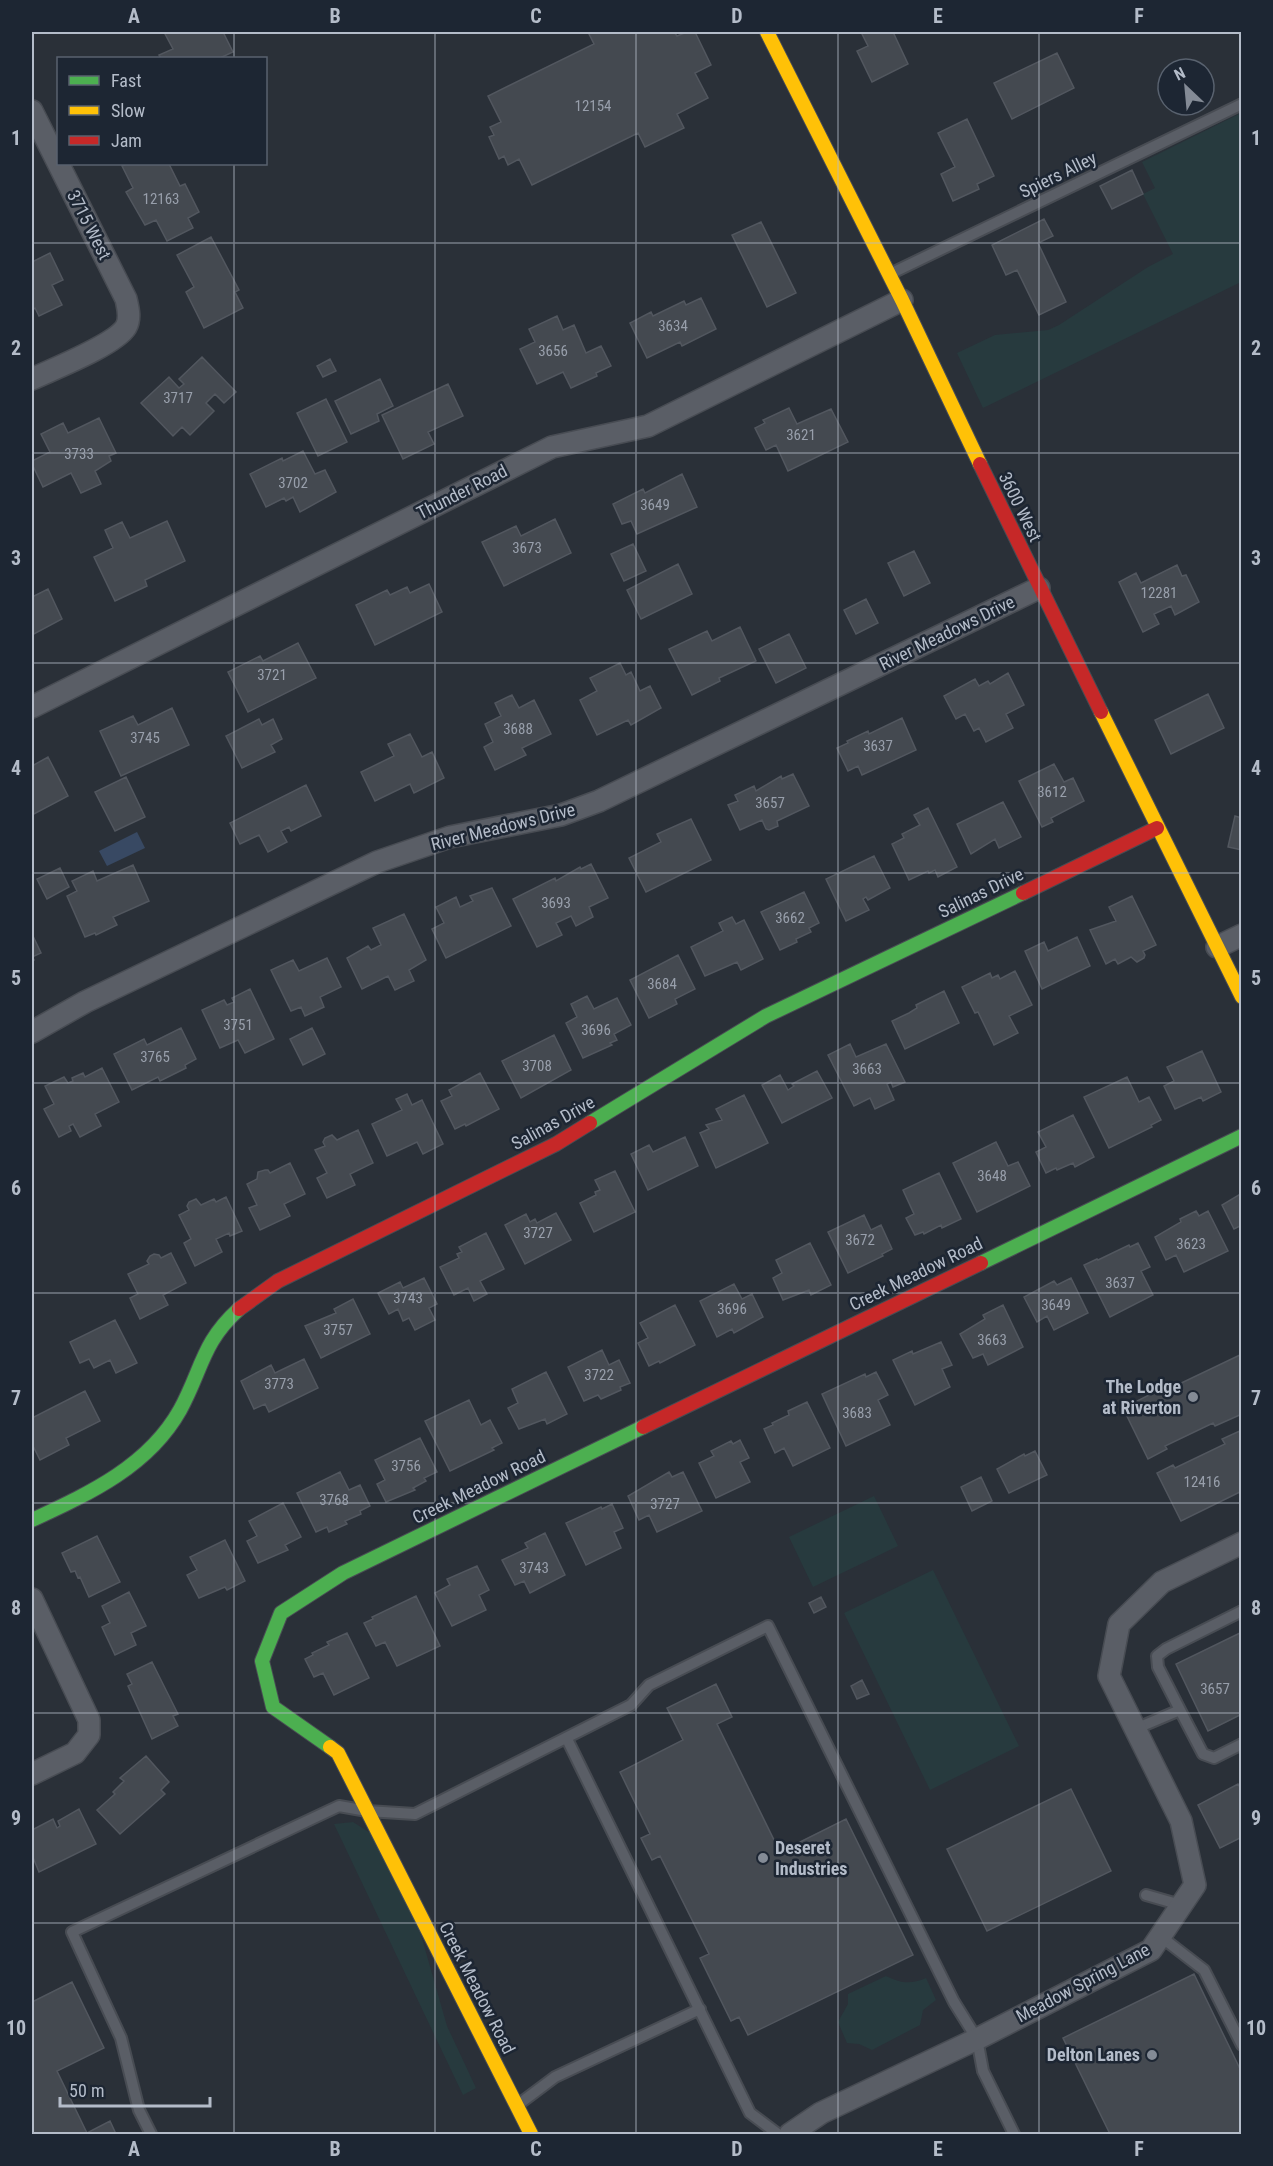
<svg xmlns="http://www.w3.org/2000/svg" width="1273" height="2166" viewBox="0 0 1273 2166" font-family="'Roboto Condensed',sans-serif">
<rect width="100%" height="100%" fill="#2a3038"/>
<!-- green -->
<path fill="#273a3e" d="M1241,113V282L983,408L957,353L995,335L1048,330L1059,325L1148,267L1173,254L1143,194L1155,188L1142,162Z
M874,1496L898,1546L813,1587L789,1537Z
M933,1570L1019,1746L930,1790L844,1613Z
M353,1822L372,1834L419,1928L447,2026L476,2088L463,2095L334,1824Z
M886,1976C901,1983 910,1985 926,1978L936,2000L923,2010L920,2025L872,2050L859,2044L847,2043L838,2022L848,2004V1994Z"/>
<!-- water -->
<path fill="#384963" d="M137,832L145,848L107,866L99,851Z"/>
<!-- building -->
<path fill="#444950" stroke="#52575f" stroke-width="1.5" d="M164,32H223L233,52L222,57L223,58H161L159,55L173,49Z
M588,32H674L677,36L687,32H695L711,65L695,73L708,98L677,114L684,128L645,147L638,133L532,185L519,159L508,165L504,156L499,159L489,137L494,135L490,127L501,122L488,96L594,44Z
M861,32H893L908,64L872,82L857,51L868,46Z
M1057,53L1074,88L1012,119L994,83Z
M967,119L994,176L977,184L979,189L953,201L941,174L955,167L938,133Z
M127,164H169L180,186L185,184L199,212L188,218L193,228L167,241L156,220L145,225L126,192L133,188L122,166Z
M1132,170L1143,194L1112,209L1100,186Z
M1044,219L1053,236L1038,243L1066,302L1039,315L1017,270L1006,275L992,245Z
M761,222L796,293L767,307L732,235Z
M211,237L239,290L235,292L243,308L204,328L186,292L194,287L177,255Z
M50,253L63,280L52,285L62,305L39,316L35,308L32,310V262Z
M701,298L716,329L682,346L680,342L647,358L630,323L651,312L653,316L684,301L686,305Z
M557,316L563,330L574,325L586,353L601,346L611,366L596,373L597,376L571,388L563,372L537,384L520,349L535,342L529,329Z
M202,357L236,392L224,403L215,394L206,403L214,411L190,435L182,427L173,436L141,403L169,377L179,388L184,384L179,379Z
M330,359L336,371L323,377L317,366Z
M380,379L393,406L377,414L379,421L351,434L335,401Z
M448,384L463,416L428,432L434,444L403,459L382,415Z
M326,399L347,442L318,456L297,413Z
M789,408L797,424L831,409L848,442L788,471L776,445L766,450L755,428L765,423L763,420Z
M99,418L116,453L109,456L111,461L95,471L101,484L81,493L71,473L43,487L32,464V461L50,452L41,434L63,423L68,433Z
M303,451L315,474L325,470L336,492L300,512L293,497L286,501L284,498L266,507L250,474L282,458L283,461Z
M682,474L697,507L637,534L631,521L622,524L613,504L643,489L645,493Z
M555,519L571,553L504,586L482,542L516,526L521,536Z
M167,521L185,561L145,580L147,586L115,601L94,557L113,548L105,530L122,522L130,538Z
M633,544L646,571L624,581L611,554Z
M914,551L930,583L904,596L888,563Z
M678,564L692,594L641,619L627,590Z
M1177,565L1182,576L1186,575L1199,602L1175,615L1171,606L1154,614L1159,624L1143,632L1119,582L1136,573L1141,583Z
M429,584L442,612L375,645L356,605L387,590L390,595L407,587L410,593Z
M48,589L62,619L32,635V597Z
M866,599L878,623L856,634L844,610Z
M740,627L756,661L719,678L720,681L692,695L669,649L707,631L712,641Z
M789,634L806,668L776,683L759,649Z
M298,643L316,678L248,712L228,672L260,656L263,661Z
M620,663L626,675L631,672L640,691L650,686L661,708L631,725L628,720L597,735L580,700L597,691L590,678Z
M1008,673L1024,705L1006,714L1013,728L986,742L979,728L974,731L965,714L956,719L944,696L975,679L979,686L988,681L990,684Z
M1208,694L1224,728L1171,754L1155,720Z
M512,695L519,708L534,700L551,734L522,748L526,755L495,770L484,747L493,742L485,724L501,716L495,703Z
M172,708L189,745L121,776L100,731L133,716L138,725Z
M902,718L916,750L862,775L858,766L848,771L837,748L848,743L847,741L868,731L869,734Z
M259,719L262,725L273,719L282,739L271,745L275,752L242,768L226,736Z
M410,734L422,757L432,752L444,778L414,793L410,784L375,801L361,772L394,756L388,744Z
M48,757L68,796L32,815V766Z
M1054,764L1064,782L1073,778L1084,801L1051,818L1053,822L1042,827L1019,781Z
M793,774L809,806L777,821L778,826L769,830L766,829L762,820L740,830L728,805L738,801L735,795L754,786L756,791L781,776L782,779Z
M126,777L145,817L115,831L95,792Z
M306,785L321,816L291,831L289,827L281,831L287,842L268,852L259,835L240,844L230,823Z
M1003,802L1021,837L999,848L995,839L971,854L957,824Z
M928,808L957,867L938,877L935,870L929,873L928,871L909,880L892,844L904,838L902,834L920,825L914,815Z
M1235,816L1242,818V850L1228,847Z
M691,819L711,860L646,892L629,858L661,842L657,834Z
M874,856L890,888L868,900L866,897L863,899L869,910L846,921L826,879Z
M591,864L608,898L589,907L593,917L576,926L571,916L556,923L562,935L537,947L513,899L555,878L556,881L580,867L581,869Z
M133,865L149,901L113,917L117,925L96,935L95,933L85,937L67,896L77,891L72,881L93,871L97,881Z
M60,868L69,887L47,899L37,879Z
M492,888L511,926L446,958L432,929L444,923L436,907L456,897L460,907L473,901L470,896Z
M804,892L819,923L809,928L811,932L796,939L797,942L780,950L761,912Z
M1132,896L1156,945L1143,951L1145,955L1144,958L1137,962L1131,957L1118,964L1115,959L1106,964L1090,930L1116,921L1109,907Z
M404,914L426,960L409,970L414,981L395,990L388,976L362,989L347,958L368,946L371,950L381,945L373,928Z
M732,917L736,924L744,920L763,959L741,970L737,962L705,976L691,947L723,931L719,923Z
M32,934L41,953L32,957L34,960L32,961Z
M1077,937L1090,966L1042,989L1025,951L1044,942L1048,951Z
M678,955L695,989L675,999L677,1004L649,1018L630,980Z
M327,958L341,987L320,997L324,1007L305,1016L301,1007L291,1011L271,970L293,960L299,971Z
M1015,971L1032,1005L1009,1016L1018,1033L994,1045L978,1012L975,1013L962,987L990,973L992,978L998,975L1000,979Z
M250,989L274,1039L245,1053L238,1040L220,1048L202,1010L224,1000L227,1005L234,1002L232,998Z
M944,991L959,1023L905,1049L892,1021L909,1013L917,1008L916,1005Z
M587,996L594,1009L617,998L631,1025L614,1034L617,1040L610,1043L612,1045L583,1058L566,1023L577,1017L571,1004Z
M181,1028L196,1059L185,1065L186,1068L160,1081L158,1077L132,1090L114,1054L144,1039L147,1045Z
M312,1028L325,1054L303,1065L290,1039Z
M554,1035L571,1070L521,1098L502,1061Z
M850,1044L856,1057L886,1044L905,1082L893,1087L891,1082L887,1084L894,1100L875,1109L870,1098L854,1106L828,1055Z
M1202,1051L1221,1092L1203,1101L1201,1097L1175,1109L1164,1086L1174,1081L1167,1067Z
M102,1068L119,1102L95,1114L101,1126L80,1137L73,1124L69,1126L71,1131L59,1137L44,1109L54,1104L45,1086L64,1077L68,1083L73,1081L72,1078L83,1073L85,1077Z
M817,1071L832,1098L782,1123L762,1085L780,1075L788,1090L794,1086L792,1084Z
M480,1073L499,1109L466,1126L465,1124L455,1129L441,1101L452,1096L449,1090Z
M1127,1077L1139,1102L1149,1097L1161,1120L1151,1125L1152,1127L1109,1148L1084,1097Z
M407,1094L412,1105L422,1100L443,1144L423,1154L417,1142L387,1156L372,1124L402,1110L396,1099Z
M744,1095L768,1143L716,1168L700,1133L709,1129L706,1125L722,1120L716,1109Z
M1073,1115L1094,1157L1075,1167L1073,1163L1057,1170L1056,1168L1046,1173L1036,1152L1046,1147L1038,1132Z
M358,1130L373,1163L350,1174L355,1185L327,1198L317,1178L327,1173L315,1150L325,1146L323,1142L325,1138L332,1135L337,1140Z
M685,1137L698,1166L648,1190L631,1154L649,1145L653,1152Z
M996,1142L1008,1166L1018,1162L1030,1186L977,1212L953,1163Z
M290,1163L305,1194L284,1204L290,1216L260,1230L249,1208L257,1205L247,1184L257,1179L258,1172L265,1170H268L270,1173Z
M615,1171L635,1212L594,1232L580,1203L596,1195L595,1192L600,1190L595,1180Z
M939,1173L961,1219L942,1228L941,1225L924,1234L923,1232L915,1235L906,1218L914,1214L903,1190Z
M1242,1193V1225L1234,1229L1222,1205Z
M226,1197L242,1231L230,1236L229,1233L216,1239L222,1252L195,1266L184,1243L191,1239L179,1215L189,1210L187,1206L189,1202L196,1199L201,1205L214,1199L216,1202Z
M1196,1211L1199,1216L1208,1211L1228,1251L1184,1272L1176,1255L1166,1260L1155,1237L1181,1222L1180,1219Z
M556,1213L571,1240L525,1264L505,1225L526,1214L530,1222L535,1219L537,1223Z
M864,1215L871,1230L881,1225L892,1249L882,1254L883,1256L848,1273L828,1232Z
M486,1233L504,1269L480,1281L487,1294L474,1301L468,1288L454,1295L440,1267L459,1258L457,1254L462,1252L459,1247Z
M810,1243L831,1285L811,1295L809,1290L783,1300L773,1278L782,1273L776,1260Z
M1138,1243L1150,1267L1141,1271L1153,1295L1110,1317L1084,1265L1097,1259L1098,1260L1129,1245L1130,1247Z
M171,1253L186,1283L163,1295L168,1305L140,1319L130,1298L138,1294L128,1274L149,1264L147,1261L150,1256L154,1254L159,1255L161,1258Z
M424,1278L437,1304L429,1308L435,1320L415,1330L409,1318L403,1321L398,1309L389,1314L378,1293L400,1282L403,1288Z
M1071,1278L1088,1313L1054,1330L1047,1316L1037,1322L1024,1297L1054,1281L1057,1285Z
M734,1284L742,1299L752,1294L763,1317L734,1333L732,1329L717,1337L700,1301Z
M353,1299L370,1334L321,1358L305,1326L336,1313L334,1309Z
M675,1305L695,1345L660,1363L659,1361L649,1366L638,1343L648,1338L640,1323Z
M1003,1305L1023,1347L988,1365L983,1354L973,1358L960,1334L985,1319L983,1315Z
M115,1320L137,1363L116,1373L110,1360L94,1368L89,1359L80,1363L70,1342Z
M941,1342L952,1365L942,1369L950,1387L915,1405L893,1360L912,1351L913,1354Z
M602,1350L609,1365L619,1360L630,1383L620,1387L621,1390L601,1399L598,1395L584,1401L568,1367Z
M1242,1354V1414L1215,1426L1213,1423L1165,1446L1167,1449L1148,1459L1123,1408L1171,1384L1173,1387Z
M304,1359L318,1388L269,1412L265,1404L254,1409L241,1381L271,1365L275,1373Z
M546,1372L567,1414L547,1424L545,1419L519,1429L508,1408L518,1403L512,1389Z
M876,1372L888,1395L878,1400L890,1425L846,1446L822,1394L865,1374L866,1377Z
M85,1391L100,1421L66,1438L69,1445L40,1460L32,1444V1418Z
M469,1400L481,1425L490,1420L502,1443L492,1448L494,1450L450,1471L425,1421Z
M807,1402L830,1448L793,1466L784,1448L775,1453L764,1429L773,1425L772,1423L789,1415L788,1411Z
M1242,1430V1491L1181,1521L1157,1473L1173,1465L1175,1468L1225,1444L1222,1439Z
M420,1438L437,1472L424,1478L426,1481L413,1488L415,1490L386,1502L377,1484L385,1480L375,1460Z
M740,1440L749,1458L740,1462L750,1482L716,1498L699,1463L714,1456L711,1451L731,1441L733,1444Z
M1035,1451L1047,1475L1009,1493L997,1469L1024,1454L1025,1456Z
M340,1472L349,1490L360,1485L370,1506L360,1511L361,1514L345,1521L347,1524L329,1532L327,1527L316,1532L297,1493Z
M669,1472L672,1477L683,1472L702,1511L657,1532L649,1515L639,1520L628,1496Z
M981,1477L992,1501L972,1511L961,1487Z
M283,1503L301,1537L285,1545L288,1550L258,1563L247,1541L257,1536L249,1521Z
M612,1504L623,1528L614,1532L621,1548L586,1565L566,1523L601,1507L602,1509Z
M545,1533L565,1575L530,1593L524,1581L515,1585L502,1560L528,1548L525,1543Z
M97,1536L120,1582L89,1597L80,1577L78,1578L75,1571L71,1572L62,1553Z
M225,1540L245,1581L227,1590L225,1587L199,1598L187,1575L197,1570L190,1557Z
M477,1566L489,1590L479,1595L486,1610L452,1626L435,1593L450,1585L447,1579Z
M129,1592L146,1626L131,1633L136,1645L115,1655L102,1627L110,1623L102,1606Z
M416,1596L440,1646L397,1666L385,1642L376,1646L364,1623L373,1619L372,1617Z
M821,1597L826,1607L814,1613L809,1603Z
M1242,1632V1714L1208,1731L1176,1664Z
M347,1633L369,1678L334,1695L323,1673L314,1677L305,1659L313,1655L312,1653L329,1645L327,1642Z
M152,1662L178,1714L173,1716L178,1726L152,1739L128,1686L132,1684L127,1674Z
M862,1680L869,1694L857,1699L851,1686Z
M716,1684L732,1717L717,1724L780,1852L846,1819L913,1955L748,2035L739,2017L731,2021L700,1958L709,1954L660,1856L652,1860L641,1838L650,1834L620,1772L683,1740L667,1708Z
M146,1756L169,1782L161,1790L165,1794L120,1834L97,1810L115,1794L113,1792L124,1781L120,1778Z
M1238,1784L1242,1791V1837L1220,1848L1198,1805Z
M1071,1789L1111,1871L987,1931L947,1849Z
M79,1809L96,1844L39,1872L32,1855V1830L53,1819L57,1828L60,1826L58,1821Z
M1194,1974L1242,2073V2134H1110L1063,2038Z
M72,1982L104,2048L57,2071L87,2133L110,2121L116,2134H32V2002Z"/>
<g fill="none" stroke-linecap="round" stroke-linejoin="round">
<defs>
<path id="lane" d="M892,273L1242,104
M1180,1710L1203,1754L1214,1758L1242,1744
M1135,1729L1180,1710L1158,1667L1157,1656L1166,1649L1242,1611
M567,1739L750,2113L778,2134
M1146,1895L1181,1905
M1160,1936L1204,1970L1242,2045
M519,2104L555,2077L700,2009
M151,2134L139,2110L121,2038L72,1932L339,1806L367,1811L415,1814L631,1705L649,1685L768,1626L954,2002L977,2039L983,2071L1014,2134"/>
<path id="street" d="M32,111L126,299C128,308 131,318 126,327C115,345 53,369 32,379
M32,707L552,447L648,426L902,300
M1217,947L1242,935
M32,1032L85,1002L377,862L450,837L561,815L599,801L1039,588
M32,1599L89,1720V1735L75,1753L32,1774
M790,2134L821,2113L977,2039L1151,1950L1195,1885L1181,1821L1109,1676L1119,1624L1162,1582L1242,1543"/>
<path id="fast" d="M590,1123L766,1016L1023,893
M981,1263L1242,1136
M32,1520C88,1494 148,1467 180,1410C202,1370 202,1342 239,1309
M330,1747L273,1707L262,1661L281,1613L343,1573L643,1427"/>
<path id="slow" d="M767,32L902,300L980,464
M1101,712L1242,997
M330,1747L338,1753L531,2134"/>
<path id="jam" d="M980,464L1101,712
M1023,893L1157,828
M239,1309L278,1281L556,1144L590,1123
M643,1427L981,1263"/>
</defs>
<!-- lane casing -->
<use href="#lane" stroke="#484c53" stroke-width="14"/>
<!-- street casing -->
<use href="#street" stroke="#484c53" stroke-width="24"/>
<!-- fast casing -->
<use href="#fast" stroke="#484c53" stroke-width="16"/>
<!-- slow casing -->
<use href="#slow" stroke="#484c53" stroke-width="16"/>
<!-- jam casing -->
<use href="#jam" stroke="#484c53" stroke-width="16"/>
<!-- lane -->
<use href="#lane" stroke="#5a5e66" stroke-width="10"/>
<!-- street -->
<use href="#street" stroke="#5a5e66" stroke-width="21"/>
<!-- fast -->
<use href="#fast" stroke="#4caf50" stroke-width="14"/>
<!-- slow -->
<use href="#slow" stroke="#ffc107" stroke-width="14"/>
<!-- jam -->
<use href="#jam" stroke="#c62828" stroke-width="14"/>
</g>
<!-- grid -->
<path fill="none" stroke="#b4bcc9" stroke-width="1.5" stroke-opacity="0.55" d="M234,32V58M435,32V2134M636,32V2134M838,32V2134M1039,32V2134M234,164V2134M32,243H1242M32,453H1242M32,663H1242M32,873H1242M32,1083H1242M32,1293H1242M32,1503H1242M32,1713H1242M32,1923H1242"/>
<!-- markers -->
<g fill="#848b96" stroke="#1d2633" stroke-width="2">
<circle cx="1193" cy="1397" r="6"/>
<circle cx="763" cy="1858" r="6"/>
<circle cx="1152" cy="2055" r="6"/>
</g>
<g text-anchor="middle" stroke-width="5" stroke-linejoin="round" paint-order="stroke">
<!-- number labels -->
<g font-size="15" fill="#989fab">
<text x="593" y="111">12154</text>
<text x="161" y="204">12163</text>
<text x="673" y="331">3634</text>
<text x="553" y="356">3656</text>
<text x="178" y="403">3717</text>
<text x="801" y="440">3621</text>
<text x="79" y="459">3733</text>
<text x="293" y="488">3702</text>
<text x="655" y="510">3649</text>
<text x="527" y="553">3673</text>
<text x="1159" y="598">12281</text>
<text x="272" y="680">3721</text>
<text x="518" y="734">3688</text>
<text x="145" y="743">3745</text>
<text x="878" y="751">3637</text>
<text x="1052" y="797">3612</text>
<text x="770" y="808">3657</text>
<text x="556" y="908">3693</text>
<text x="790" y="923">3662</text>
<text x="662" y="989">3684</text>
<text x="238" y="1030">3751</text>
<text x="596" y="1035">3696</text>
<text x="155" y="1062">3765</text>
<text x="537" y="1071">3708</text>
<text x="867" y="1074">3663</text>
<text x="992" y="1181">3648</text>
<text x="538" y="1238">3727</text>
<text x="860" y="1245">3672</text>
<text x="1191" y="1249">3623</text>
<text x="1120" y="1288">3637</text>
<text x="408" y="1303">3743</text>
<text x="1056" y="1310">3649</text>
<text x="732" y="1314">3696</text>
<text x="338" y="1335">3757</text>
<text x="992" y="1345">3663</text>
<text x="599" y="1380">3722</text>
<text x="279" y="1389">3773</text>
<text x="857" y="1418">3683</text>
<text x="406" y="1471">3756</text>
<text x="1202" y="1487">12416</text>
<text x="334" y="1505">3768</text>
<text x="665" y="1509">3727</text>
<text x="534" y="1573">3743</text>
<text x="1215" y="1694">3657</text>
</g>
<!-- street labels -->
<g font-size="18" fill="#b4bcc9" stroke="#1d2633">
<text transform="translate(1058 175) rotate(-26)" y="6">Spiers Alley</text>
<text transform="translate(89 225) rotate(63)" y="6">3715 West</text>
<text transform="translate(462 492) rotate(-27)" y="6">Thunder Road</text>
<text transform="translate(1020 507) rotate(64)" y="6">3600 West</text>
<text transform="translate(947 633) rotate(-26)" y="6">River Meadows Drive</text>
<text transform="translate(503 827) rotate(-14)" y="6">River Meadows Drive</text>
<text transform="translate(981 893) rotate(-26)" y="6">Salinas Drive</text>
<text transform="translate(553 1123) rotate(-29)" y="6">Salinas Drive</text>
<text transform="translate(916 1274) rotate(-26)" y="6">Creek Meadow Road</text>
<text transform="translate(479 1487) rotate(-26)" y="6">Creek Meadow Road</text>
<text transform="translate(1083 1983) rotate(-28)" y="6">Meadow Spring Lane</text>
<text transform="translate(477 1988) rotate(63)" y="6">Creek Meadow Road</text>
</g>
<!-- poi labels -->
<g font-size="18" font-weight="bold" fill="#b4bcc9" stroke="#1d2633" text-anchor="end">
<text x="1181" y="1393">The Lodge<tspan x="1181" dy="21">at Riverton</tspan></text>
<text x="775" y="1854" text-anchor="start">Deseret<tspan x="775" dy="21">Industries</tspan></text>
<text x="1140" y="2061">Delton Lanes</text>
</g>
</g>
<!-- border -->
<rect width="1273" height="2166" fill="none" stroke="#1d2633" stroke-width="66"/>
<!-- legend -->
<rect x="57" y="57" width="210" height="108" fill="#1d2633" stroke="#59626f" stroke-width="1.5"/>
<rect x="69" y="76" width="30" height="9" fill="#4caf50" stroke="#59626f" stroke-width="1.5"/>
<text x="111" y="87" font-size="18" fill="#b4bcc9">Fast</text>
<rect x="69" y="106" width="30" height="9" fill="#ffc107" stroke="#59626f" stroke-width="1.5"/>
<text x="111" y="117" font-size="18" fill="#b4bcc9">Slow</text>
<rect x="69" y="136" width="30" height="9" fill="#c62828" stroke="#59626f" stroke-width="1.5"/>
<text x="111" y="147" font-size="18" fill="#b4bcc9">Jam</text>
<!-- north arrow -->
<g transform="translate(1186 87) rotate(334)"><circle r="28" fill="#1d2633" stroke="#59626f" stroke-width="1.5"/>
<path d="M0-4.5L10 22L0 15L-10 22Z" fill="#848b96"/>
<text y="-9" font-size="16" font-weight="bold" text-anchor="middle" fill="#b4bcc9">N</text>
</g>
<!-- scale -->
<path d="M60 2097v9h150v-9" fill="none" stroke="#b4bcc9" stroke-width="3"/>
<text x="69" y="2097" font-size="18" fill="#b4bcc9" stroke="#1d2633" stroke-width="4.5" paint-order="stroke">50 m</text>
<rect x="33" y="33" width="1207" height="2100" fill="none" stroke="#b4bcc9" stroke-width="2"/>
<g font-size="20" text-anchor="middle" font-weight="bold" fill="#b4bcc9">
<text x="134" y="23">A</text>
<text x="335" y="23">B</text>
<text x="536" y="23">C</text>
<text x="737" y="23">D</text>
<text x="938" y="23">E</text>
<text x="1139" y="23">F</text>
<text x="16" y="145">1</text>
<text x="1256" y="145">1</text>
<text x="16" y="355">2</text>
<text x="1256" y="355">2</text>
<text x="16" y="565">3</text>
<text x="1256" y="565">3</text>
<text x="16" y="775">4</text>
<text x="1256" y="775">4</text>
<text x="16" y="985">5</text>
<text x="1256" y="985">5</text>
<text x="16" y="1195">6</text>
<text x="1256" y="1195">6</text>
<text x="16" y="1405">7</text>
<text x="1256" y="1405">7</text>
<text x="16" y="1615">8</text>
<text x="1256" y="1615">8</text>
<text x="16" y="1825">9</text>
<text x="1256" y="1825">9</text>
<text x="16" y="2035">10</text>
<text x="1256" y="2035">10</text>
<text x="134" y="2156">A</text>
<text x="335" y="2156">B</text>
<text x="536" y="2156">C</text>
<text x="737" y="2156">D</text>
<text x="938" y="2156">E</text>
<text x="1139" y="2156">F</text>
</g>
</svg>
